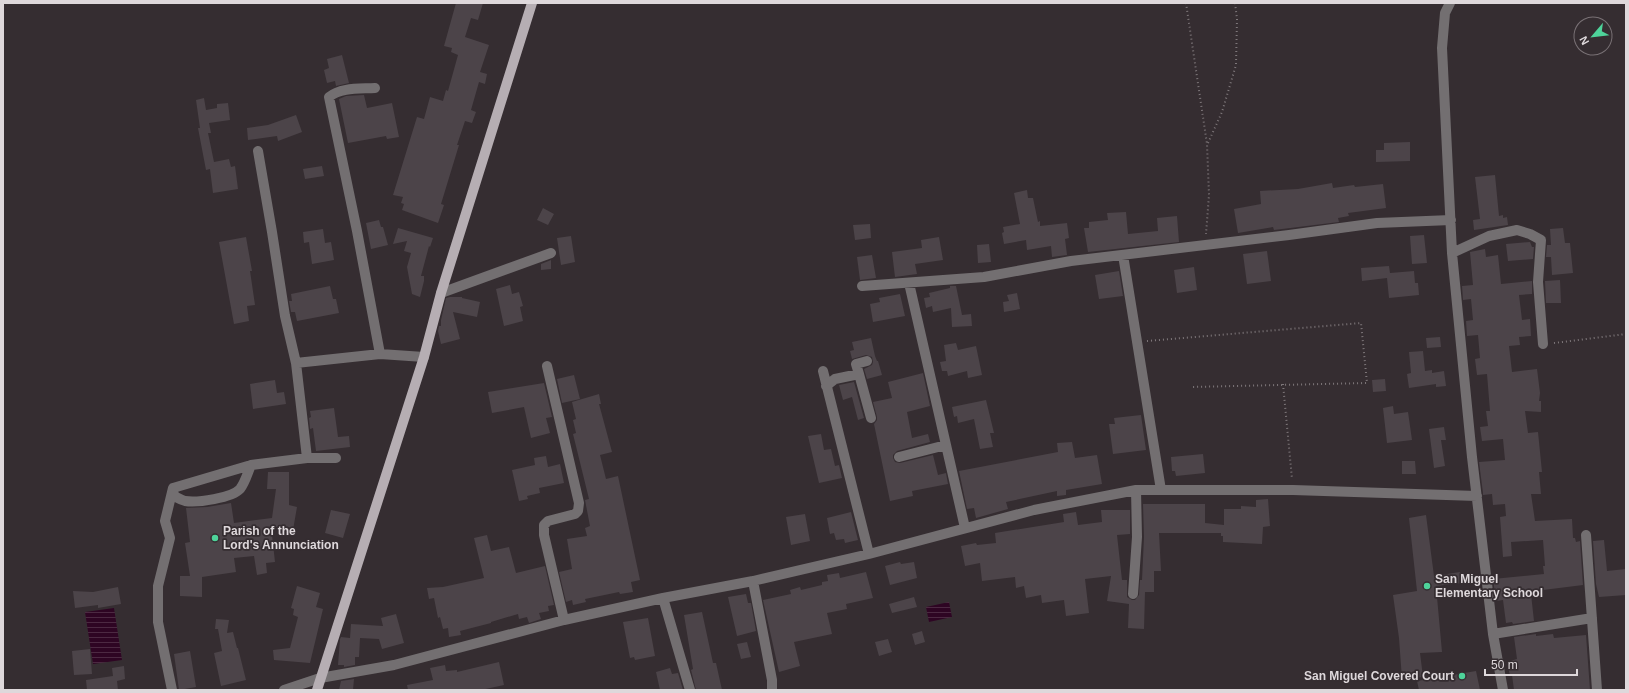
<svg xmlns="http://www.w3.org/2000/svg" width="1629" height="693" viewBox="0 0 1629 693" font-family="Helvetica,sans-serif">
<defs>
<pattern id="water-rules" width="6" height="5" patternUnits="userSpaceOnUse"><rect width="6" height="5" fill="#2e0523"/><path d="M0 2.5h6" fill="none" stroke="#4c2942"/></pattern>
</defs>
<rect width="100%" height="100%" fill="#352d31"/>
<!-- water -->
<path fill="url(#water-rules)" d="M949,602L952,617L929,622L926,607Z
M114,608L122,660L93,664L85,612Z"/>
<!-- building -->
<path fill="#4c4449" d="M456,3H483L478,20L471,18L465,37L489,45L480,72L487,74L485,84L479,82L471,110L476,112L472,123L465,121L457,145H459L441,204L444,205L438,223L402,210L404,204L401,203L403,197L393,195L417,117L424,119L430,97L443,101L446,90L448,91L458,55L451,52L452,48L444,46Z
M342,55L349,83L336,86L335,81L327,83L324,70L329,68L327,59Z
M364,95L367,108L392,103L399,137L387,139L386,136L348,143L339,99L346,96Z
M204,98L206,110L217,108V104L228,103L230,120L209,123L211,133H208L214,162L229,159L231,167L235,166L238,189L213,193L210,169L206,170L198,128H200L196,100Z
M296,115L302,132L278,141L277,136L248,140L247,128L268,125Z
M1410,142V161L1376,162V150H1384V143Z
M322,166L324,176L305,179L303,169Z
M1495,175L1499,216L1503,215V218L1507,217L1508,225L1474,230L1473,220L1480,219L1475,177Z
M1332,183L1333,188L1354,185L1355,187L1383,184L1386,208L1348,213L1349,216L1338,218L1339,222L1274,230L1273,227L1238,233L1234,209L1261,204L1260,191L1298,189Z
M1027,190L1028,198H1033L1038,222L1040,221V226L1067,223L1069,238L1065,239L1067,255L1052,257L1051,246L1027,250L1026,240L1004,244L1002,233L1004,232L1003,227L1020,224L1014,193Z
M543,208L554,214L548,225L537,220Z
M1126,212L1128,234L1158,231L1157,218L1177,216L1179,242L1088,252L1084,228H1089V222L1108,220L1107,213Z
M379,220L381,227H383L388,245L371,249L366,223Z
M870,224L871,238L855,240L853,225Z
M398,228L433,238L430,247L429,246L421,276H424V281L420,297L412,294L407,267L411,253L404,251L407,241L393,244Z
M1563,228L1565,243H1570L1573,273L1552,275L1551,257H1546L1547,245H1551L1550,229Z
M323,229L325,243L331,242L334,260L312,264L309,242L304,243L303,232Z
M1424,235L1427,263L1412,264L1410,236Z
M571,236L575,262L561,265L557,238Z
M246,237L252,271H250L255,305L247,306L249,321L234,324L219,242Z
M939,237L943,260L915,264L917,274L895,277L892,252L922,248L921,240Z
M1530,242L1532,247H1534L1533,259L1508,261L1506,244Z
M989,244L991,262L978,263L977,245Z
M1485,249L1486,257L1498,255L1501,284L1532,281V294L1519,295L1522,320L1530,319L1531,336L1519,337L1520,345L1509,346L1512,372L1537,369L1540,393L1539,401H1541V412L1525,411L1528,433L1538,432L1542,472H1539L1541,494H1531L1535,521L1572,519L1573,538H1575L1576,542L1580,541L1583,585L1543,590V592L1531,594L1534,621L1513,624L1512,622L1506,623L1503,600L1496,601L1493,579L1544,574L1543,566H1545L1543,540L1511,542L1512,556L1503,557L1500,517L1506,516L1505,504L1493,505L1492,494L1483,495V493L1479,462L1505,460L1503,439L1482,441L1480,427L1488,426L1486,411H1490L1487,374L1477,375L1475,359L1480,358L1478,335L1467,336L1466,321L1473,320L1471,299L1463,300L1462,286L1473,285L1470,252Z
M1267,251L1271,281L1247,284L1243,254Z
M872,255L876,278L860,280L857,257Z
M551,260V269L541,270V264Z
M1389,266L1390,273L1414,271L1415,283H1418L1419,295L1389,298L1387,278L1362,281L1361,268Z
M1194,267L1197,290L1177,293L1174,270Z
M1119,271L1123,296L1099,299L1095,275Z
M1560,280L1561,303H1546L1545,281Z
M510,285L512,294L519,292L523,306L520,307L523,321L504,326L496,289Z
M330,286L333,299H336L339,313L297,321L295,312H291L289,301H292L291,294Z
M950,286H956L962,315L971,314L972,326L952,327L951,308L933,312L932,306L926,308L924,298L930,297L929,293L950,288Z
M1017,293L1020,309L1004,312L1003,302L1009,301L1007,295Z
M900,294L905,316L873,322L870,304L880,302L879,298Z
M450,297H462V298L480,302L477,317L453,312L460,339L441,344L438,331L439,326H441V320L446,298Z
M1440,337L1441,347L1427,348L1426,338Z
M871,338L875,356L877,361H878L882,375L867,379L864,369L872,365L873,362L872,357L866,355L852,359L850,351L854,350L852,342Z
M956,343L958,350L976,346L982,375L968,378L967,371L948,376L947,371H942L940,362L946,361L944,345Z
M1423,351L1425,371L1432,370V373L1444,371L1446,386L1436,387V384L1409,388L1407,374L1411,373L1409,352Z
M923,373L930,406L907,412L912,438L928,434L930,442L897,451L893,455V458L895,462L900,463L933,455L938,475L946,473L948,484L912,491L913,496L890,501L874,424L877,420V417L873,402L892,398L888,382Z
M574,375L580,399L562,403L557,379Z
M1385,379L1386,391L1373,392L1372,380Z
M275,380L277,393L284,392L286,404L253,409L250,384Z
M854,382L864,418L858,420L852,397L843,400L839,385Z
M544,383L552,417L546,418L550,433L531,438L524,407L492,413L488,392Z
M599,394L601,404H599L612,452L600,455L606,479L618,476L640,580L631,582L633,592L620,594L619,592L585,599L586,602L573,605L572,600L566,602L559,572L572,569L567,539L587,536L585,528L590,526L585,500L589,499L573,434L576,433L573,420L576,419L572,402Z
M986,400L994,433H990L993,447L980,449L974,419L958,423L957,416L954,417L952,407Z
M1393,406L1394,414L1408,412L1412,440L1387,443L1383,408Z
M334,408L338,437L349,436L350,447L316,451L313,428L310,429L309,418L311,417L310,411Z
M1141,415L1146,450L1113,454L1109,424H1115L1114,418Z
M1444,427L1446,440H1441L1445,466L1434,468L1429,429Z
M821,434L824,450L831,449L835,466L839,465L842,478L819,483L808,436Z
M1072,442L1075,458L1097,455L1102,484L1066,490V495L1057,496V491L1006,502L1008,509L976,518L974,508L967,509L959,471L1058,452L1057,443Z
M1203,454L1205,473L1176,476L1175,471H1172L1171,457Z
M546,456L548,467L560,464L564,483L539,488L540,493L527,496L528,499L519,501L512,470L535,465L534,458Z
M1402,461H1415L1416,474H1402Z
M268,472H289V505L297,507L293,530L271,526L275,562L266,563L267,573L257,575L254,556L234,558L236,572L202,577V597L180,596V576H190L185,543L190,542L186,508L207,507L231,503L234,523L272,518L276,489H267Z
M1268,499L1270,526L1263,527L1262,544L1223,542V536H1221V533H1159L1161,571H1154V592H1145L1144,629L1128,628L1129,604L1107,601L1111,576L1085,579L1089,613L1066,616L1064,600L1042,603L1041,595L1026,598L1024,586L1016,588L1015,577L982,581L980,563L965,566L961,546L976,543L977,545L996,543L995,533L1064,522L1063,514L1076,512L1078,525L1102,522L1101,510H1130V534L1117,535L1122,580H1127V597L1132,600H1135L1139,595L1140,580H1142L1144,537L1143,504H1205V523L1224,525V509H1241V506L1256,507V500Z
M331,510L350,514L343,538L325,533Z
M851,512L858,540L845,543L844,539L836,540L834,533L830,534L827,518Z
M805,514L810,541L791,545L786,517Z
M1426,515L1434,576L1460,572L1462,583L1436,586L1442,652L1420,653L1423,677L1402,679L1399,638L1393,595L1417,591L1409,518Z
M487,535L491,551L509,547L516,573L545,566L554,605L548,606L549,611L539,613L541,619L529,623L527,617L519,619L518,614L491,622V623L460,631L461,635L449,637L448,628L443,629L440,617L438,618L434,598L429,599L427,588L443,587L484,578L474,538Z
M1604,540L1607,571L1626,569V595L1599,597L1596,584L1593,541Z
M900,562L901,564L914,562L917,578L890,585L885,566Z
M866,572L873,598L846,604L847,609L827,613L832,634L794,642L800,666L779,672L763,600L791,594L790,590L800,587L801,590L822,585V582L828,581L827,575L839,573L840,578Z
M297,586L320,593L316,607L323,609L310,663L274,660L273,650L290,648L298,617L293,615L294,609L291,608Z
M118,587L121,604L98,608V605L75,608L73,591L93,592Z
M746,594L748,603H751L756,631L737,636L728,597Z
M914,597L917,607L892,613L889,604Z
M702,612L713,663H716L722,690H696L691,670L693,669L684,615Z
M396,614L404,643L382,649L379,639L360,638L359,657H355V665L344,667V665H338L340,639L341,637L350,638L351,624L383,626L381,618Z
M648,618L655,656L635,660L634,657L630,658L623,622Z
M216,619L229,620L227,633L233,632L237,648H238L246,680L221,686L214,653L222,651L218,629H215Z
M922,631L925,642L915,645L912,634Z
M1536,634V636L1553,634L1554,638L1586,635L1590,690H1514L1512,675L1510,676L1507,662L1517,659L1514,637Z
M888,639L892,652L879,656L875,642Z
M747,642L751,657L741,659L737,644Z
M90,649L92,674L74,675L72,651Z
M190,651L196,687L179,690L174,654Z
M499,662L504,685L481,690H408L407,685L433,680L430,668L445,665L446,671L457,670V672Z
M124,666L125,679L117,681L118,690H87L86,680L113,676L112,668Z
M670,668L672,674L678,673L683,690H660L656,672Z
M1476,671L1480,690H1419L1417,681Z
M354,679L353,690H339L341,681Z"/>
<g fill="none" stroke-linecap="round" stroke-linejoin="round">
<!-- path -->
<path stroke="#7e777a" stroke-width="2" stroke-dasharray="1 3" stroke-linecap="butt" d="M1186,3L1207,144L1209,195L1206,234
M1208,143L1222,112L1236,65L1237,19L1235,3
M1147,341L1361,323L1367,383L1191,387
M1554,343L1626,334
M1283,384L1292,479"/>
<!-- minor -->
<path stroke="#736f71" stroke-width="10" d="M1450,3L1445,13L1442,48L1452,253L1472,457L1493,634L1503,690
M375,88C360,89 341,87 329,97L357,231L380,354
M258,151L272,232L285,316L296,363L307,458
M1452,253L1489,236L1517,230L1530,234L1541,240L1538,282L1543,344
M1123,255L1161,490
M909,283L965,528
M862,286L984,277L1071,261L1289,235L1377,223L1451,220
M441,293L551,253
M296,363L380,354L424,357
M547,366L579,503L578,511L575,514L548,521L544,525V535L564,620
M823,371L869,554
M859,374L871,418
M826,386L835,379L859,374L856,364L867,361
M899,457L946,445
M173,488L174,496C178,498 181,500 185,501C197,503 232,498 240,489C245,483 248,472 251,465
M1586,535L1597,690
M753,581L772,680V690
M1133,594L1137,537L1136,490
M663,598L690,690
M1493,634L1592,618
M172,690L158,622V586L170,538L165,521L173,488L251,465L307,458H336
M284,690L320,678L394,665L564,620L663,598L753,581L869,554L1034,510L1136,490H1293L1477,496"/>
<!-- major -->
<path stroke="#b6aeb3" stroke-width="10" d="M317,690L424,357L441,293L532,3"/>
</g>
<!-- markers -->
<g fill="#4ed39a" stroke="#352d31" stroke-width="1.5">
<circle cx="215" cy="538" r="4"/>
<circle cx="1427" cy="586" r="4"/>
<circle cx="1462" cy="676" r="4"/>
</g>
<g text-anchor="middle" stroke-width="3.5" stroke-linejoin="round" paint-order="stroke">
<!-- poi labels -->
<g font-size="12" font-weight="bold" fill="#ded8db" stroke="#352d31" text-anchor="start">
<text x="223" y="535">Parish of the<tspan x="223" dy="14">Lord's Annunciation</tspan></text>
<text x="1435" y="583">San Miguel<tspan x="1435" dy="14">Elementary School</tspan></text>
<text x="1454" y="680" text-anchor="end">San Miguel Covered Court</text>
</g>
</g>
<!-- border -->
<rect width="1629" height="693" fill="none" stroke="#ded8db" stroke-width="8"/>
<!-- north arrow -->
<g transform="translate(1593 36) rotate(242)"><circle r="19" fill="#352d31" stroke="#797175"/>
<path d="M0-3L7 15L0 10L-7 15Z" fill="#4ed39a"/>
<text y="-6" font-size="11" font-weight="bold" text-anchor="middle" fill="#ded8db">N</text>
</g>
<!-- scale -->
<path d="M1485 669v6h92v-6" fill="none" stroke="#ded8db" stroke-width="2"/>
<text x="1491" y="669" font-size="12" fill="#ded8db" stroke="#352d31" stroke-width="3" paint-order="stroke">50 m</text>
</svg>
